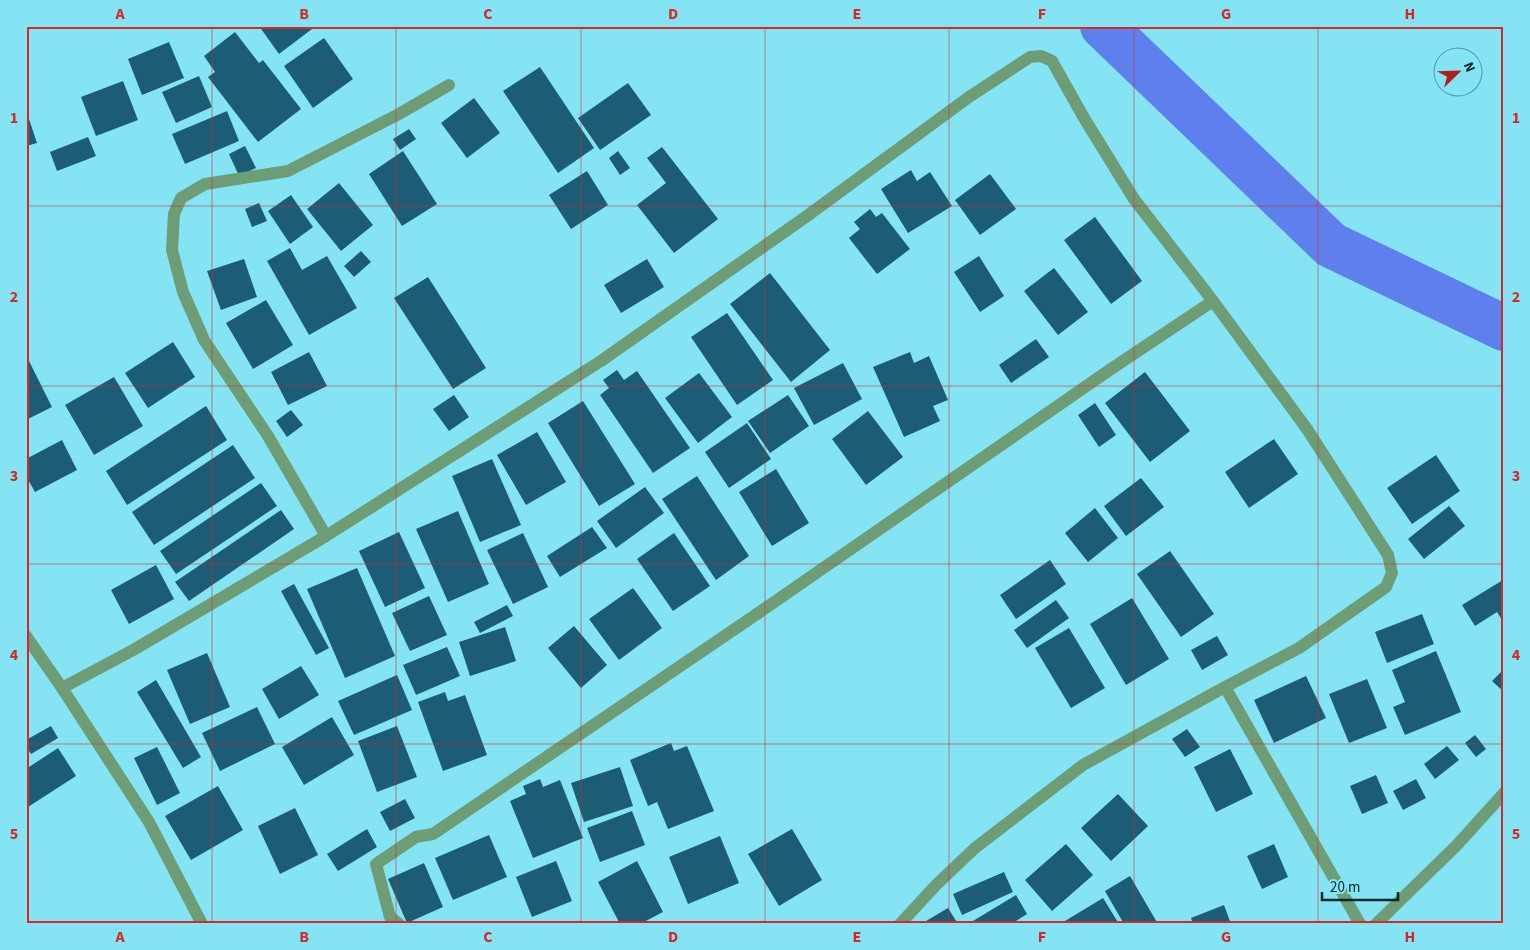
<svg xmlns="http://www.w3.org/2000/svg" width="1530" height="950" viewBox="0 0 1530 950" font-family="'Source Sans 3',sans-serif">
<rect width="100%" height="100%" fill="#84e4f4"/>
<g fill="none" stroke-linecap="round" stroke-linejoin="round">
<!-- river -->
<path stroke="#5f7fed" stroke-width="46" d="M1103,26L1331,245L1504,328"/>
</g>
<!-- building -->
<path fill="#1d5c75" d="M259,26H316L279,54Z
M235,32L259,63L263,60L301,109L258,142L208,77L215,72L204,56Z
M324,38L353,79L313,108L284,66Z
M169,42L184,78L142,95L128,59Z
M540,67L594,148L558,173L503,91Z
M199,76L212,107L176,123L162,92Z
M123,81L138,120L96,136L81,97Z
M628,83L651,115L600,150L578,118Z
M474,98L500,133L467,158L441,123Z
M26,110L37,143L26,146Z
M227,111L239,141L185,164L172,134Z
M409,129L416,139L400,150L393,139Z
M88,137L96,156L57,171L50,152Z
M245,146L256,168L239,176L229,154Z
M662,147L718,219L674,253L637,205L666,183L647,158Z
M403,151L437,204L402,226L369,174Z
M618,151L630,168L620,175L609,158Z
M911,170L917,181L930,172L952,206L908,233L881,189Z
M587,171L608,205L571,229L549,195Z
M990,174L1016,209L980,235L955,200Z
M339,183L373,225L341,251L307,209Z
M291,195L313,227L290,244L268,211Z
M259,203L267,221L252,227L245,209Z
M870,209L876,217L882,213L910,249L877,274L849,238L860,229L854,222Z
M1095,217L1142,281L1111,304L1064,240Z
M290,248L302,270L327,256L357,308L309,335L267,261Z
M361,251L371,262L354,277L344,266Z
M979,256L1004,296L980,312L954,272Z
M244,259L257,297L221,310L207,271Z
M647,259L664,287L621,313L604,285Z
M1054,268L1088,312L1058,335L1024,291Z
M770,273L830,350L791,382L730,304Z
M428,277L486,368L453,389L394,298Z
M266,300L293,345L253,369L226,323Z
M727,313L773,380L737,405L691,337Z
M1036,339L1049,357L1011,383L999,365Z
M173,342L195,377L148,408L125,373Z
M309,352L327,386L288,405L271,372Z
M910,352L914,363L929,356L948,400L933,406L940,421L904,437L873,367Z
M26,355L52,407L26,420Z
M843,363L862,399L814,425L794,388Z
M617,370L624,380L637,371L690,448L653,473L600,395L609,388L603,380Z
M1145,372L1190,431L1150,462L1105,403Z
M699,373L732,417L698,443L665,398Z
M114,377L143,426L94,455L65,405Z
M454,395L469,417L449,431L433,409Z
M788,395L809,426L770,453L748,421Z
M583,401L635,484L599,506L548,423Z
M1095,403L1116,435L1099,447L1078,415Z
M206,406L227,440L127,505L106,471Z
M291,410L303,425L287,437L276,421Z
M868,411L903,457L866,485L832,439Z
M747,423L771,459L729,488L705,452Z
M537,432L566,482L526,505L497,455Z
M1274,439L1298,474L1249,508L1225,472Z
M62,440L77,470L35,492L26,476V459Z
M233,445L255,478L154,545L132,512Z
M1436,455L1460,491L1412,524L1387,488Z
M492,459L521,525L480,542L452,476Z
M776,469L809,523L772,546L739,492Z
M697,476L749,556L716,580L662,499Z
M1141,478L1164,507L1126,536L1104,506Z
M261,483L277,506L176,574L160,551Z
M645,487L664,513L616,548L597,521Z
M1449,506L1465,526L1424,559L1408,539Z
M1095,508L1118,538L1088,562L1065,533Z
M281,510L294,529L189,601L175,582Z
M458,511L489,584L448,602L416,529Z
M592,527L607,548L560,577L547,556Z
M399,532L425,588L385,607L359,551Z
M523,533L548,587L513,604L487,550Z
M674,533L710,586L673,611L637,559Z
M1170,551L1214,614L1181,637L1137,574Z
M1050,560L1066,584L1016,619L1000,595Z
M156,565L174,599L129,624L111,590Z
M357,568L395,656L345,678L307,589Z
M1503,580L1504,623L1497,612L1475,626L1462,605Z
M294,584L329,648L316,655L281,591Z
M633,588L662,628L619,660L589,619Z
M429,596L447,635L410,651L392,613Z
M1132,598L1169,659L1126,685L1090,624Z
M1056,600L1069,618L1027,648L1014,630Z
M507,605L513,616L480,633L474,622Z
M1422,614L1434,644L1387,663L1375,632Z
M574,626L607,665L581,688L548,648Z
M505,627L516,661L470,676L459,642Z
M1069,628L1105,688L1071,708L1035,648Z
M1217,636L1228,655L1202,670L1191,650Z
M447,647L460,676L416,695L403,665Z
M1436,651L1461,712L1405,735L1393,707L1405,702L1392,670Z
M207,653L230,707L190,724L167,670Z
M301,666L319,695L279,719L262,689Z
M1504,669V692L1492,681Z
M397,675L412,710L354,735L338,701Z
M1306,676L1326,718L1274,743L1254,700Z
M1367,679L1387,728L1349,743L1329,694Z
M156,680L201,757L183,768L137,692Z
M445,692L448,701L465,695L487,755L443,771L418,702Z
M257,707L275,744L220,771L202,733Z
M332,717L354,755L304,785L282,747Z
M51,726L58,738L31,754L26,746V740Z
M397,726L417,777L377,792L358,741Z
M1187,729L1200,747L1185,757L1172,739Z
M1475,735L1486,749L1476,757L1465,743Z
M671,743L674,751L687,746L714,811L668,829L657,802L648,806L630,760Z
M1447,746L1459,760L1435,779L1424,764Z
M157,747L180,793L157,805L134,758Z
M58,748L76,776L28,807L26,804V769Z
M1230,749L1253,794L1216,812L1194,767Z
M620,767L633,806L584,822L571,783Z
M1376,775L1388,803L1362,814L1350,786Z
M540,779L543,787L560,780L583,838L533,858L510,801L526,794L523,786Z
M1416,779L1426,798L1403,810L1393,791Z
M218,786L243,830L191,860L165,816Z
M1118,794L1148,826L1111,861L1081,828Z
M405,799L415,818L390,831L380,812Z
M295,808L318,855L280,874L258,826Z
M632,811L645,845L600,862L587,828Z
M367,829L377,847L338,871L327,854Z
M792,829L822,880L779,906L748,854Z
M489,835L507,877L453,900L435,858Z
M720,836L739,883L688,904L669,857Z
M1066,844L1093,875L1052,911L1025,880Z
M1274,844L1288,877L1262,889L1247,856Z
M556,861L572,901L532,917L516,877Z
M637,861L663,912L640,924H620L598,882Z
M424,863L443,907L407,923L388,879Z
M1004,872L1013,892L962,915L953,894Z
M1130,876L1158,924H1124L1105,891Z
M1016,895L1027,914L1011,924H968Z
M1103,898L1119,924H1060Z
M1224,905L1231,924H1193L1191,918Z
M948,908L958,924H921Z"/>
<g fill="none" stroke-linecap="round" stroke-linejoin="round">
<!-- street -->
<path stroke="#6e9c75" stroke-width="12" d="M326,536L268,436L204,340L183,292L172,250L174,214L181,198L205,184L288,171L399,114L449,85
M26,636L62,688L135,649L326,536L601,361L807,216L969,97L1030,57L1041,56L1052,61L1084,118L1134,199L1213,301L1307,429L1388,555L1392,573L1386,587L1299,648L1225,687L1360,924
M62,688L149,822L202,924
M399,924L390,917L376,864L416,837L433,834L754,616L1111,369L1213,301
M900,924L937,884L975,848L1083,765L1225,687
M1376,924L1457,845L1504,793"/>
</g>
<!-- grid -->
<path fill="none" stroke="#d62828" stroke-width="1" stroke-opacity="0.55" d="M212,26V924M396,26V924M581,26V924M765,26V924M949,26V924M1134,26V924M1318,26V924M26,206H1504M26,386H1504M26,564H1504M26,744H1504"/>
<!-- border -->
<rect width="1530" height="950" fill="none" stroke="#84e4f4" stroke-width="55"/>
<!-- north arrow -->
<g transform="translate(1458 72) rotate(67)"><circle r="24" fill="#84e4f4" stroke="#5298a4"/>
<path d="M0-4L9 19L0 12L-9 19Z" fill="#b1211a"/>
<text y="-8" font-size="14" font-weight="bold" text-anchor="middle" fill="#07272c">N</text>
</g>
<!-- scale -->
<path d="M1322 892v8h76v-8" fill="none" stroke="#07272c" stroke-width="2.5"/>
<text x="1330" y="892" font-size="15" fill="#07272c" stroke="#84e4f4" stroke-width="4" paint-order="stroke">20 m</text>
<rect x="28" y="28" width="1474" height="894" fill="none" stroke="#d62828" stroke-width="2"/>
<g font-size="16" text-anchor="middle" font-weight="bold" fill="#d62828">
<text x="120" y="19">A</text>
<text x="304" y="19">B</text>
<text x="488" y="19">C</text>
<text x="673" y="19">D</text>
<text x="857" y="19">E</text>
<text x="1042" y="19">F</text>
<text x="1226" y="19">G</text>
<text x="1410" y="19">H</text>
<text x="14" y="123">1</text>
<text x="1516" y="123">1</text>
<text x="14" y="302">2</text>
<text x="1516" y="302">2</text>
<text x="14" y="481">3</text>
<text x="1516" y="481">3</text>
<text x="14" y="660">4</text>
<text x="1516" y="660">4</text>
<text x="14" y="839">5</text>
<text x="1516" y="839">5</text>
<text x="120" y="942">A</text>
<text x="304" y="942">B</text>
<text x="488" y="942">C</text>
<text x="673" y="942">D</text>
<text x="857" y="942">E</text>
<text x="1042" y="942">F</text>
<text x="1226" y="942">G</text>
<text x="1410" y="942">H</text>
</g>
</svg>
